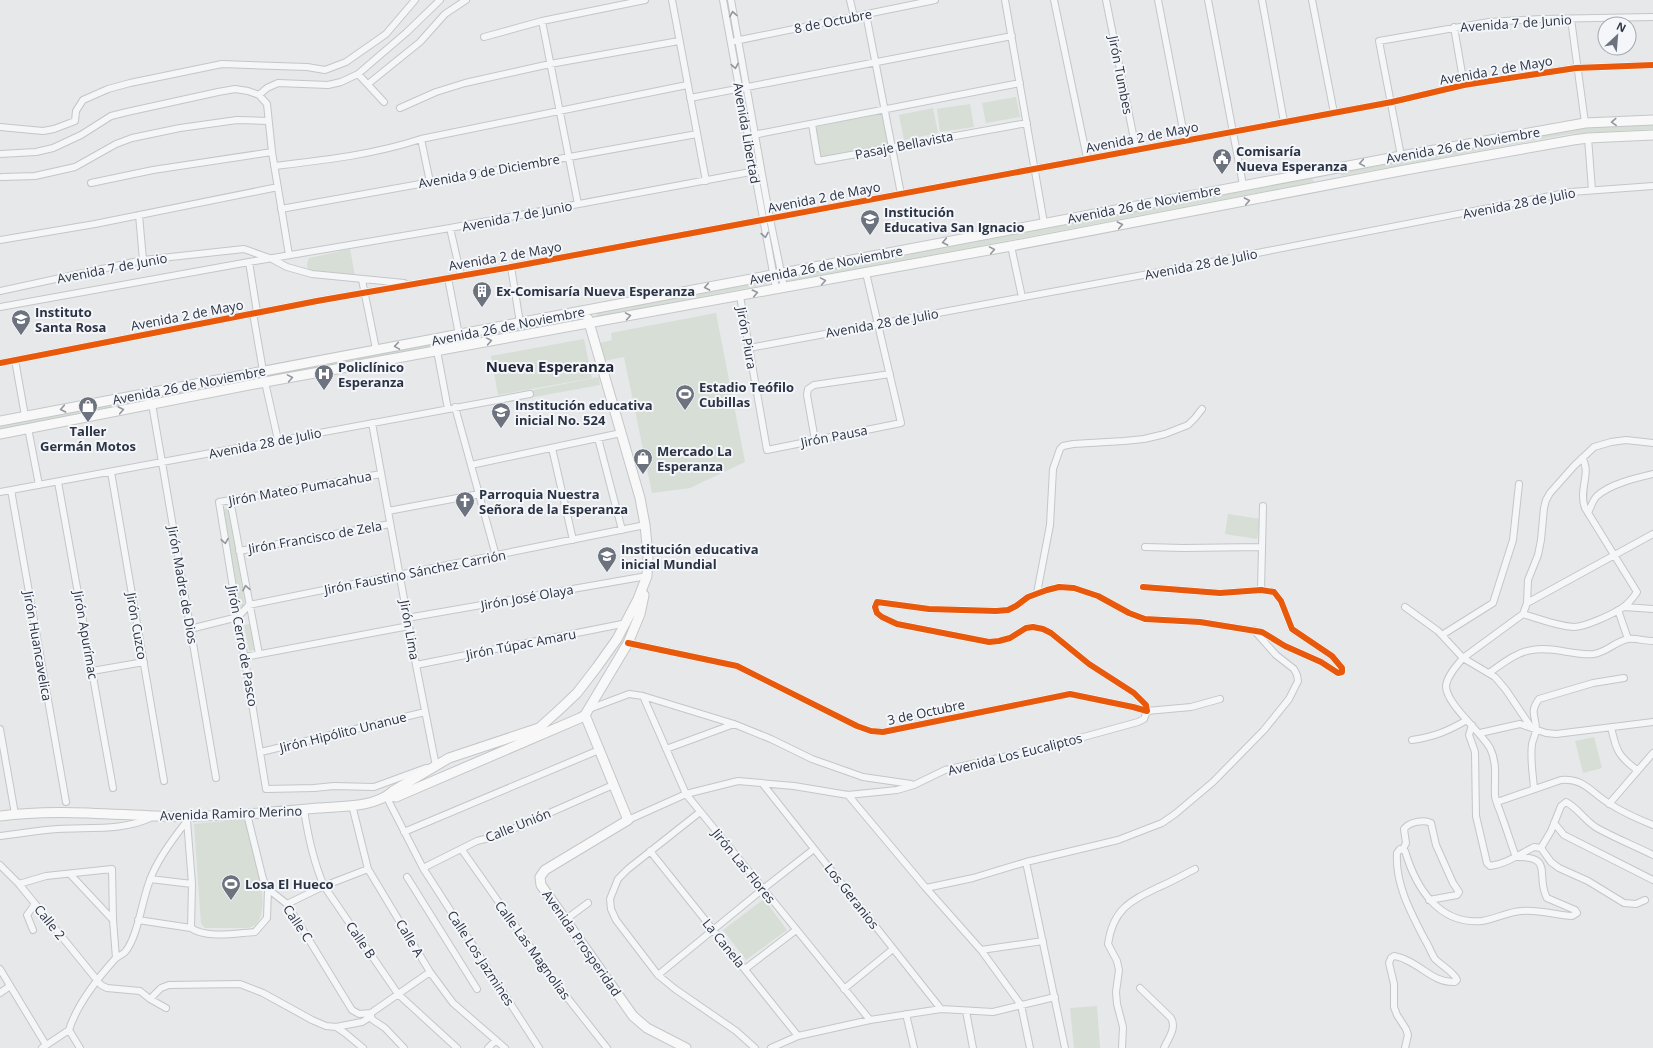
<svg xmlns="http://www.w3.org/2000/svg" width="1653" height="1048" viewBox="0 0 1653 1048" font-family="'Open Sans',sans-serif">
<rect width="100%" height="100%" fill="#e6e8ea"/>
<!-- green -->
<path fill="#d6ded6" d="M1016,97L1020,117L986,123L982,103Z
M970,104L974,127L940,132L937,109Z
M933,108L938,133L904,140L899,115Z
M884,113L890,144L819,158L815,127Z
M1653,124V129L1569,134L1341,176L1340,173L1567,130L1606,126Z
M1312,178L1314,182L785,283L783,278Z
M350,249L355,276L314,272C306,270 306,265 309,258Z
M768,281L769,284L597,316L596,313Z
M716,313L745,462L690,488L652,493L624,357L603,361L600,343L612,340L611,333Z
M575,317L576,320L443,346L442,342Z
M584,339L592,378L498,395L491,356Z
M431,344V348L155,400L154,395Z
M599,377L600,385L534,397L533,390Z
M145,397V401L0,429V425Z
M229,508L245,605L241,609L223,509Z
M1228,514L1260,519L1257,539L1225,534Z
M250,624L254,650L249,651L244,625Z
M1594,737L1602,768L1583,773L1575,741Z
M245,819C250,839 280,922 248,928H205L201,923L194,824Z
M764,899L787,930L746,960L723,930Z
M1097,1006L1100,1048H1074L1070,1008Z"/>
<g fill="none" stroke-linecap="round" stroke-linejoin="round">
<defs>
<path id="street" d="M672,0L706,181
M723,0L776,289
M731,0L770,219L784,287
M850,0L854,17
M1005,0L1044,223
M1054,0L1087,158
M1106,0L1136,149
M1158,0L1185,140
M1208,0L1243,185
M1262,0L1284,122
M1312,0L1334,113
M866,14L901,194
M1571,19L1585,123
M542,21L578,204
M1454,27L1464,85
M484,37L542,21L645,0
M735,41L935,0
M358,74L384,102
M368,84L420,42L445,14L466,0
M259,95L267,88L278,83L328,85L341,82L358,74L407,32L440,0
M690,98L1012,36
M400,108L436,92L465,83L550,64L679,41
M812,124L818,161L1027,123
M0,127L43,131L54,129L75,121L76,111L83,100L108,89L130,83L222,64L307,67L325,70L346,62L386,34L415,0
M753,135L1020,83
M1588,138L1592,190
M421,139L430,182
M0,154L36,152L53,148L81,135L111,116L127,112L218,92L235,89L248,91L259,95L267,104L272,152L289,255
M1401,156L1379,41L1489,22L1541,19L1653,17
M274,166C325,160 372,155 421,139L687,85
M2,177L35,176L75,167L116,144L132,138L180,128L237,120L268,121
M91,183L153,170L272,152
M281,209L697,134
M139,215L143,260
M450,228L461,276
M0,240L95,224L278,187
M1011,246L1022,297
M249,262L257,312
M511,267L520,323
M448,278L459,335
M362,280L376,349
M0,291L143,260L244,249L272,259L287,267L312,274L404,283
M740,296L767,450L901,423L866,273
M0,307L249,262L450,228L761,170
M253,313L263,371
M435,340L448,409
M749,348L1170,270L1571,192L1653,186
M15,360L25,416
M0,363L317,301L511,267L1392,102L1464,85L1576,68L1653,65
M265,382L278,440
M144,394L152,404L216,778
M455,407L496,556
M372,423L416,665L436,766
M28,428L39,485
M598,438L622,530
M815,440L807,395L808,389L814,385L890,374
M552,448L573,540
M471,465L621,433
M111,472L164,781
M381,474L219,502L266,789L314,788L334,786L374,787L426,768
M58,482L113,788
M11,490L66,802
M0,492L530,394
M230,500L259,654
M388,511L479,494
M1588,513C1591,507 1592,501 1597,496C1610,484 1636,478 1653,474
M1145,547L1183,548L1262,547
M239,551L390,524
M1261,590L1263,506
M1037,593L1050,525L1053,469L1060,449L1063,446L1073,444L1124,441L1144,439L1165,434L1188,425L1195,418L1202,409
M1527,603L1653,534
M1405,607L1438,631L1463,658L1495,677L1506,690L1531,727
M1624,607L1653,609
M1618,610L1628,639
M1523,614C1540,619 1556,626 1574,627C1585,627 1613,614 1622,608C1628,604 1633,598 1637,592L1585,508C1578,490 1592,472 1582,458
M1523,614L1527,603L1528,580L1538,555L1541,540L1544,508L1546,500L1550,493L1574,466L1594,447L1611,442L1626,440L1653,443
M407,618L647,576
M190,629L238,617L249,605L645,525
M1442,635L1493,603L1513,540L1519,484
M628,643L737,666L857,726L871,731L883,732L1070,694L1133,707L1147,711L1146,705L1134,693L1089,664L1051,633L1043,629L1033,627L1026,628L1010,638L999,641L989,642L897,624L882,617L877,613L875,607L877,602L929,609L996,611L1008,610L1016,606L1028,597L1047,590L1059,587L1074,588L1098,596L1129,613L1145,619L1200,622L1262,632L1285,646L1321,662L1338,673L1342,672V668L1332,656L1292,629L1281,601L1274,592L1261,590L1220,593L1143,587
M245,657L409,626
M416,665L627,623
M92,671L144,662
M1489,673C1502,664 1516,652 1532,650C1553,646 1574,656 1594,654C1607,652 1616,641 1628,639C1636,638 1645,641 1653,641
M643,696L686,794L870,1020
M589,709L629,694L643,696L734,724L771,739L812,759L863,777L911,784
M1472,725L1469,735L1475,752L1476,816L1487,863L1490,866C1506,864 1520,854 1534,847L1541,848L1551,862L1559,868L1588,881L1624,903L1636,904L1645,900
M1611,727C1616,750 1618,756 1637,770
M0,729L15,814
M1480,733L1520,724L1546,733L1556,734L1653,722
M1412,740C1434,737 1448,731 1467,720
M666,749L734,724
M261,752L425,712
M762,783L941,1009
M1534,789C1533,774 1530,759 1532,744C1533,739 1536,734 1536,729C1536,715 1529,713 1539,699L1593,683L1624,678
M848,795L926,888L981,950L1021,1005L1030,1048
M386,796L423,868L539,1048
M1497,802L1561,780C1585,778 1591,793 1610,804C1624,813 1638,819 1653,825
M1609,804L1653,753
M352,805L368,869L430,972L453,1003L505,1048
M304,810C308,836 313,861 324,886L398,994L457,1048
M700,812L628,869L618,879L610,899L611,909L616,920L658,975L675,989L736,1031L755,1048
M247,814L263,879L268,889L287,904L352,1010L359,1014L371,1013V1017L373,1020L385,1028L404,1048
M187,820L192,884L191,928C206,939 237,933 255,932L267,918L268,889
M628,820L686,794L738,781L794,786L848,795L897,790L914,785L945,770L1047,747L1138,722L1144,719L1147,711L1191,707L1220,699
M1554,823L1564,835L1653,880
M404,832L599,750
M0,836C19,834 39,830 58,829C88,827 125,831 152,817
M1541,848L1551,831L1561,806L1566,802C1578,808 1585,821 1597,828C1615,838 1635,846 1653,855
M1403,849L1406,843L1404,829C1409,822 1424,819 1431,823L1436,845L1453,883L1459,892L1457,895L1429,900
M462,850L555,982L607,1048
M650,851L798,1036
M1026,862L1065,1048
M0,865L19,884L101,985L107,988L140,991L150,999L166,1008
M423,868L477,841L497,836L613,785
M70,874L113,920
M407,877L477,989
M150,879L192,884
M19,884L46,876L112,869L113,920L116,958
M926,888L973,878L1026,862L1118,840L1162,823L1175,814L1213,782L1264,730L1289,699L1298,681L1297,675L1294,669L1276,655L1254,630
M287,904L324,886L368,869
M138,920L191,928
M565,920L588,903
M33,930L27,915L35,904
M981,950L1043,941
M0,969L46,1045
M745,969L796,930
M658,975L763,889L814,849
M1140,988L1171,1018C1177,1028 1168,1039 1164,1048
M844,989L893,949
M0,993L10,986
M150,999L161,988L169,985L240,984L263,993L312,1020L326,1026L336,1027L362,1022L367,1019L371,1013L430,972
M966,1011L973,1048
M906,1014L914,1048
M336,1027L345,1033L363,1048
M42,1048L69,1030
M80,1048L69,1030C77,1004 97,979 115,959C118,956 122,955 125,952C138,937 142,899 150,880C156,862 175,836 187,821
M488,1048L495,1041
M771,1048L798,1036L870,1020L941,1009L993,1012L1055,997
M1122,1048L1123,1027L1117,1004L1116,992L1119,970L1117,961L1108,944C1113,909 1130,901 1159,887C1171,882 1183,875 1195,869
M1405,1048L1408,1035L1406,1029L1397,1015L1394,1007V984L1389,963L1391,958L1394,956C1398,957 1403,958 1406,960C1423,967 1435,983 1455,982L1457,980C1455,973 1441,965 1435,959C1431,953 1429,946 1425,940C1411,913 1395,884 1397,853L1400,849L1405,851C1416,888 1439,925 1482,921C1495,919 1508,912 1521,911C1537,909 1556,915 1572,916L1577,913L1575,910L1547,898C1535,876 1555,856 1516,857C1511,844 1507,830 1502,817C1500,810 1496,803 1495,796C1494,780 1498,764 1490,748C1481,732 1446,704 1446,686C1447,676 1457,665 1463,658L1523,614"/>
<path id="secondary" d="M0,421L1401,156L1585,123L1653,120
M0,434L265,382L1011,246L1405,170L1573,140L1588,138L1653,135
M585,715L628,820L545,870L540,877L541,885L633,1016L647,1028L686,1048
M388,796L396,797L580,718L585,715L628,643L640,614L644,595
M0,816C51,809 103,814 154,816C209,818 264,813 318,808C342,806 374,808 393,791L449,758L539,728L558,711L577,693L597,667L617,639L638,599L647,576L648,555L645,525L640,498L588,319"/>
</defs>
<!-- street casing -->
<use href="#street" stroke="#c4c6c8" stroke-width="8"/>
<!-- secondary casing -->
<use href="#secondary" stroke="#c4c6c8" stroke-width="11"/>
<!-- street -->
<use href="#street" stroke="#f5f6f7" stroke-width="6"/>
<!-- secondary -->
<use href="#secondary" stroke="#f8f8f8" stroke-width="9"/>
<defs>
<path id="cycleway" d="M0,363L317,301L511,267L1392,102L1464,85L1576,68L1653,65
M628,643L737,666L857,726L871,731L883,732L1070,694L1133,707L1147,711L1146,705L1134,693L1089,664L1051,633L1043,629L1033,627L1026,628L1010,638L999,641L989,642L897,624L882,617L877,613L875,607L877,602L929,609L996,611L1008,610L1016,606L1028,597L1047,590L1059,587L1074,588L1098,596L1129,613L1145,619L1200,622L1262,632L1285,646L1321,662L1338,673L1342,672V668L1332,656L1292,629L1281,601L1274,592L1261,590L1220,593L1143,587"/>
</defs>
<!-- cycleway casing -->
<use href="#cycleway" stroke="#f4f6f9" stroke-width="8"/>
<!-- cycleway -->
<use href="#cycleway" stroke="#e8590c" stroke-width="6"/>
</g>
<!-- one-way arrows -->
<defs><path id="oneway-chevron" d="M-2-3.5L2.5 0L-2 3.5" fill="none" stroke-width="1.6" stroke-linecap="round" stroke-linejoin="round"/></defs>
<g stroke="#90959e">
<use href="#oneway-chevron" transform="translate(733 14) rotate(-100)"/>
<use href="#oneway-chevron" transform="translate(735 66) rotate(80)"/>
<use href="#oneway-chevron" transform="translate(765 235) rotate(80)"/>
<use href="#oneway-chevron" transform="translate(225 541) rotate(81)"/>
<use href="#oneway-chevron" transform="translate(246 588) rotate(-101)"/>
</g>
<g stroke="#92969e">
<use href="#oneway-chevron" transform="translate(1614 122) rotate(177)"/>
<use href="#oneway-chevron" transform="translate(1362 163) rotate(170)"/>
<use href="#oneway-chevron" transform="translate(1247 201) rotate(-11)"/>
<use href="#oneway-chevron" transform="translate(1120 225) rotate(-11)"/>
<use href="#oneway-chevron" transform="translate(945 242) rotate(169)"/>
<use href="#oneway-chevron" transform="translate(992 250) rotate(-10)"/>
<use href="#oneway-chevron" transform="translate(823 281) rotate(-10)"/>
<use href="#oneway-chevron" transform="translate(707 287) rotate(169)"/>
<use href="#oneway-chevron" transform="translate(755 293) rotate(-12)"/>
<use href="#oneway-chevron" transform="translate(628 316) rotate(-10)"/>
<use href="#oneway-chevron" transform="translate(489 341) rotate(-10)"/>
<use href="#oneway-chevron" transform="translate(397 346) rotate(171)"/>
<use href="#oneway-chevron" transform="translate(290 378) rotate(-10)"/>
<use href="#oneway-chevron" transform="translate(63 409) rotate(169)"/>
<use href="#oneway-chevron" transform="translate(121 410) rotate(-11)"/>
</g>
<!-- icons -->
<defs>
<symbol id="civic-pin" viewBox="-11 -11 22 30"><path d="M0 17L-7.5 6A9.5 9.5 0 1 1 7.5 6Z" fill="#6c737f" stroke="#f4f6f9"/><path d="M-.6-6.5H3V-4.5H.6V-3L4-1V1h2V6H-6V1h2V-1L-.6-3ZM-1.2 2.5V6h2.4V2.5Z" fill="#fff"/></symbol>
<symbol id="school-pin" viewBox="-11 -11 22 30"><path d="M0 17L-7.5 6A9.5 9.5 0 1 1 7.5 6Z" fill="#6c737f" stroke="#f4f6f9"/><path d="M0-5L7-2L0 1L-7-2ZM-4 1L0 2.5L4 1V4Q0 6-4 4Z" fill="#fff"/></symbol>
<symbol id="building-pin" viewBox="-11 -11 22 30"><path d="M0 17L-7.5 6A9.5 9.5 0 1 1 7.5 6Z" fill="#6c737f" stroke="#f4f6f9"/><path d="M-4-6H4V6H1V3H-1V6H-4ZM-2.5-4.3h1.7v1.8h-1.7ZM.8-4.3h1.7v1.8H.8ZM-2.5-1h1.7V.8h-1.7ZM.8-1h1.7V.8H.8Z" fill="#fff"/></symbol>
<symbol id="university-pin" viewBox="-11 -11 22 30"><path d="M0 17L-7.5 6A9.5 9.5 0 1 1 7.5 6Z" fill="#6c737f" stroke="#f4f6f9"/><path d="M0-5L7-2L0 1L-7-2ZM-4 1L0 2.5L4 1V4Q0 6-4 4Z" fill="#fff"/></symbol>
<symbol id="hospital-pin" viewBox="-11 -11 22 30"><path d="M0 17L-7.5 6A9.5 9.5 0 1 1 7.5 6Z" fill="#6c737f" stroke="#f4f6f9"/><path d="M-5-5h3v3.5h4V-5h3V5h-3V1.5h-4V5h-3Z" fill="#fff"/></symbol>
<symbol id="stadium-pin" viewBox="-11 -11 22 30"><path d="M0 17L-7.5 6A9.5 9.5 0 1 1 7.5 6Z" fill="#6c737f" stroke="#f4f6f9"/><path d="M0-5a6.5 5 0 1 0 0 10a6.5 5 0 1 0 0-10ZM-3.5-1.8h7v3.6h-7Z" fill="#fff"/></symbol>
<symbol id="shop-pin" viewBox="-11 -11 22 30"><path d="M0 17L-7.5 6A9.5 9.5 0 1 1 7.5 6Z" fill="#6c737f" stroke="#f4f6f9"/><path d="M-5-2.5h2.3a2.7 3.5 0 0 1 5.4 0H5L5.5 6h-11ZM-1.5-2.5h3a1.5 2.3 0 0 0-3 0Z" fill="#fff"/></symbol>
<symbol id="church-pin" viewBox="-11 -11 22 30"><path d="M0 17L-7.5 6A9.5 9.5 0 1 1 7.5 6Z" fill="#6c737f" stroke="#f4f6f9"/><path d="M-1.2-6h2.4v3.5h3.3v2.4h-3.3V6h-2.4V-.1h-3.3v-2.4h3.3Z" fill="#fff"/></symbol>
</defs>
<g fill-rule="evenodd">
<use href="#civic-pin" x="1211" y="147" width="22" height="30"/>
<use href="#school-pin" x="859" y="208" width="22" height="30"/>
<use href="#building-pin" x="471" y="280" width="22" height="30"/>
<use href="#university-pin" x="10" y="308" width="22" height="30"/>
<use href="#hospital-pin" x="313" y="363" width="22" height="30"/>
<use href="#stadium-pin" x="674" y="383" width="22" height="30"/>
<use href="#shop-pin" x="77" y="395" width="22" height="30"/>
<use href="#school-pin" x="490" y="401" width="22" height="30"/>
<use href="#shop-pin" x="632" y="447" width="22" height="30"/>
<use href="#church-pin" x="454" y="490" width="22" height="30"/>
<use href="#school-pin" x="596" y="545" width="22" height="30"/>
<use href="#stadium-pin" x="220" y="873" width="22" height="30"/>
</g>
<g text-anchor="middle" stroke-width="4" stroke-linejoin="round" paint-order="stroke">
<!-- street labels -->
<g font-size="13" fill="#2b3445" stroke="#f4f6f9">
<text transform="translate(833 21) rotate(-11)" y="5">8 de Octubre</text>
<text transform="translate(1516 23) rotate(-4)" y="5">Avenida 7 de Junio</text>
<text transform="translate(1496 70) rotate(-10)" y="5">Avenida 2 de Mayo</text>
<text transform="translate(1121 75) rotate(79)" y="5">Jirón Tumbes</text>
<text transform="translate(747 133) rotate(80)" y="5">Avenida Libertad</text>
<text transform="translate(1142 137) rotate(-11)" y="5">Avenida 2 de Mayo</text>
<text transform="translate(904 145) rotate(-11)" y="5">Pasaje Bellavista</text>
<text transform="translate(1463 145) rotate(-10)" y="5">Avenida 26 de Noviembre</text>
<text transform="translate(489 171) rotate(-10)" y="5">Avenida 9 de Diciembre</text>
<text transform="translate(824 197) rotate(-11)" y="5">Avenida 2 de Mayo</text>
<text transform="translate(1519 203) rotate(-11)" y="5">Avenida 28 de Julio</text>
<text transform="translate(1144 204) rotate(-11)" y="5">Avenida 26 de Noviembre</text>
<text transform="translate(517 216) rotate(-11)" y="5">Avenida 7 de Junio</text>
<text transform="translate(505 256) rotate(-10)" y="5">Avenida 2 de Mayo</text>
<text transform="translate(1201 264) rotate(-11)" y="5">Avenida 28 de Julio</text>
<text transform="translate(826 265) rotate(-11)" y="5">Avenida 26 de Noviembre</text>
<text transform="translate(112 268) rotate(-11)" y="5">Avenida 7 de Junio</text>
<text transform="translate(187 315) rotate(-11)" y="5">Avenida 2 de Mayo</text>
<text transform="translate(882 323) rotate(-10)" y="5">Avenida 28 de Julio</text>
<text transform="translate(508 326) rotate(-11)" y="5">Avenida 26 de Noviembre</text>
<text transform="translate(747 338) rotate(80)" y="5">Jirón Piura</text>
<text transform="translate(189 385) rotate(-11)" y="5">Avenida 26 de Noviembre</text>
<text transform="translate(834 436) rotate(-11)" y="5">Jirón Pausa</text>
<text transform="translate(265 443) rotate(-11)" y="5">Avenida 28 de Julio</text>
<text transform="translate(300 488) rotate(-10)" y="5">Jirón Mateo Pumacahua</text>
<text transform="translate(315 537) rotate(-10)" y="5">Jirón Francisco de Zela</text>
<text transform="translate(415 572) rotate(-11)" y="5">Jirón Faustino Sánchez Carrión</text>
<text transform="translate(183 585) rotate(80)" y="5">Jirón Madre de Dios</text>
<text transform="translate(527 597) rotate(-10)" y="5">Jirón José Olaya</text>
<text transform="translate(137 626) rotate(80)" y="5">Jirón Cuzco</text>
<text transform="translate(410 630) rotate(80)" y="5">Jirón Lima</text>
<text transform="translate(86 635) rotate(80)" y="5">Jirón Apurímac</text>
<text transform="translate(521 644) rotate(-11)" y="5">Jirón Túpac Amaru</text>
<text transform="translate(38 646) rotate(80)" y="5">Jirón Huancavelica</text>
<text transform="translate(243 646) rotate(80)" y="5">Jirón Cerro de Pasco</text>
<text transform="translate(926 712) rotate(-12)" y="5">3 de Octubre</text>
<text transform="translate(343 732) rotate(-14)" y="5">Jirón Hipólito Unanue</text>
<text transform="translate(1015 754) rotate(-14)" y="5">Avenida Los Eucaliptos</text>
<text transform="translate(231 813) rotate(-2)" y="5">Avenida Ramiro Merino</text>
<text transform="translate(518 825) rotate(-22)" y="5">Calle Unión</text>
<text transform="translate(744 866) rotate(51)" y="5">Jirón Las Flores</text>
<text transform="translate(852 896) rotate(52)" y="5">Los Geranios</text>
<text transform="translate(50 922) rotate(51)" y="5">Calle 2</text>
<text transform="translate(298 923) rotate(56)" y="5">Calle C</text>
<text transform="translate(410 938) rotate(59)" y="5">Calle A</text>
<text transform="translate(361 940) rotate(56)" y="5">Calle B</text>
<text transform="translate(582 943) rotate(55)" y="5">Avenida Prosperidad</text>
<text transform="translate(724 943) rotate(51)" y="5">La Canela</text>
<text transform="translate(533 950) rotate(54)" y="5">Calle Las Magnolias</text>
<text transform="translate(481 958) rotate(57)" y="5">Calle Los Jazmines</text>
</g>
<!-- poi labels -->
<g font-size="13" font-weight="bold" fill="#2b3445" stroke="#f4f6f9" text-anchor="start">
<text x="1236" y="156">Comisaría<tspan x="1236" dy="15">Nueva Esperanza</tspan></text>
<text x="884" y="217">Institución<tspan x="884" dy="15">Educativa San Ignacio</tspan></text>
<text x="496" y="296">Ex-Comisaría Nueva Esperanza</text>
<text x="35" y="317">Instituto<tspan x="35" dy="15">Santa Rosa</tspan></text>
<text x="338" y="372">Policlínico<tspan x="338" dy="15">Esperanza</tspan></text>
<text x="699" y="392">Estadio Teófilo<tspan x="699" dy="15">Cubillas</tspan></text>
<text x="515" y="410">Institución educativa<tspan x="515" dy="15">inicial No. 524</tspan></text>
<text x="88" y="436" text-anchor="middle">Taller<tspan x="88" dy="15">Germán Motos</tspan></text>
<text x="657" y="456">Mercado La<tspan x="657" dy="15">Esperanza</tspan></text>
<text x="479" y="499">Parroquia Nuestra<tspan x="479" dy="15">Señora de la Esperanza</tspan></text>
<text x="621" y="554">Institución educativa<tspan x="621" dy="15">inicial Mundial</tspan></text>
<text x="245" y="889">Losa El Hueco</text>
</g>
<!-- quarter labels -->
<g font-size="15" font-weight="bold" fill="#1d2536" stroke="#f4f6f9">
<text x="550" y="372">Nueva Esperanza</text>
</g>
</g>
<!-- north arrow -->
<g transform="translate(1617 36) rotate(26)"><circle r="19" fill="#f4f6f9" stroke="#a4a8b1"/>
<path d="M0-3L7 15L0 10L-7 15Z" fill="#6c737f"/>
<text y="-6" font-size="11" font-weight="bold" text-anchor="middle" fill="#2b3445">N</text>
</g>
</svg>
